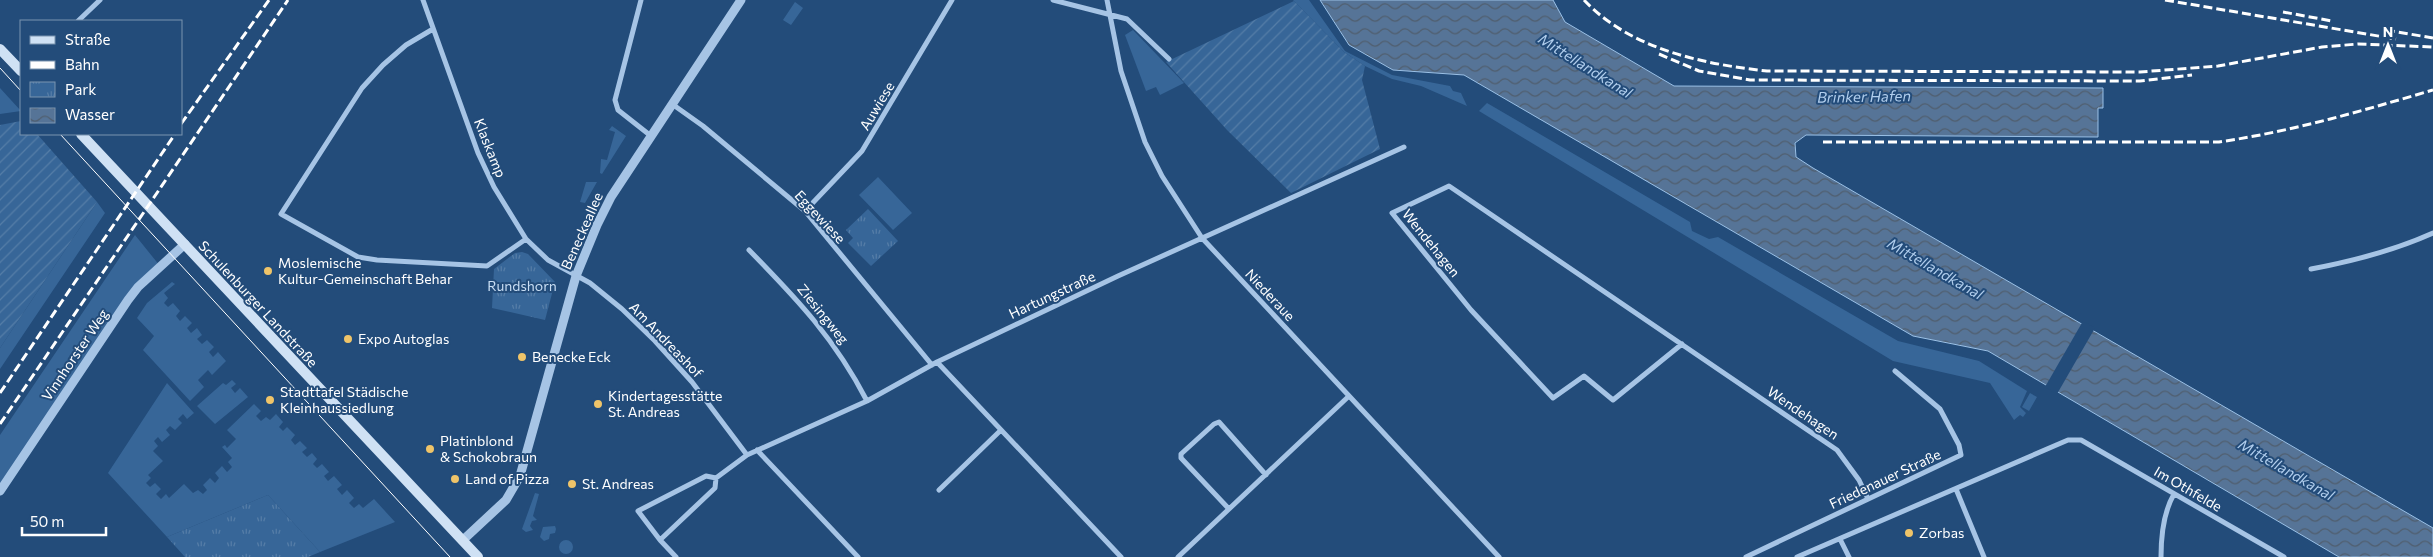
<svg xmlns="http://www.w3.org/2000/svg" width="2433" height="557" viewBox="0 0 2433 557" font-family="Commissioner,sans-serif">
<defs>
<pattern id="park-tufts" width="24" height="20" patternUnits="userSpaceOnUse" patternTransform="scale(1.25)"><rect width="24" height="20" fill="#376698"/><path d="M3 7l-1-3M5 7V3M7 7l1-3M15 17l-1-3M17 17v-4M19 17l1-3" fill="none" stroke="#557da7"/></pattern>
<pattern id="garden-furrows" width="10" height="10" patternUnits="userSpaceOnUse" patternTransform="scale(1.25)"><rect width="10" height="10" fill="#376698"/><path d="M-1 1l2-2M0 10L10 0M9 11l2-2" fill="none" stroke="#557da7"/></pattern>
<pattern id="water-waves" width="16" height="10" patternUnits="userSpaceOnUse" patternTransform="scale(1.25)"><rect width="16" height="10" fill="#567497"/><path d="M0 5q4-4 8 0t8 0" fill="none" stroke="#505e6e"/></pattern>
</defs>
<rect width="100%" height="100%" fill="#234c7a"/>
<!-- grass -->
<path fill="#376698" d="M1293,0H1309L1345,51L1392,75L1450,86L1453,91L1461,93L1467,106L1421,86L1392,79L1365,66L1344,52Z
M1133,30L1184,83L1160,95L1156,87L1146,91L1125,35Z
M0,88L21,111L0,114Z
M1487,103L1690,222L1692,231L1709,239L1718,237L1898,341L1979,361L2027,391L2020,407L2026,413L2023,417L2020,415L2014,420L1990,383L1893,361L1479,111Z
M612,126L626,136L602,174L600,173L601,159L607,160L615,132L609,130Z
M878,177L912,213L893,230L859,195Z
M586,182H597L585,203L580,202Z
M97,202L105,213L0,369V348Z
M135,235L160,266L138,287L0,491V435Z
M172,282L175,284L164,293L168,298L164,303L168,307L173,303L180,311L176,316L180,321L185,316L192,323L187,328L191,333L197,328L202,335L197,339L202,344L207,340L214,347L209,352L213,357L218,352L226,361L212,375L208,370L198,380L204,387L190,401L143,350L154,336L137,318L147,303Z
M232,380L236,384L231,388L235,393L240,388L248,397L215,424L197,406L223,383L226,385Z
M167,383L194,413L187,419L183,414L178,419L182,423L175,430L170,426L166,430L170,435L162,442L158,437L154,441L158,446L153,451L163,461L148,475L151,478L146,483L150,487L155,483L161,489L156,494L161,499L166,494L169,498L184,484L193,493L198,490L203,494L207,490L203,485L210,478L215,483L219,478L215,473L222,466L227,472L232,467L228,462L232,458L222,447L225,445L227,448L236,439L227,430L254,404L261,411L256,416L261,421L266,417L270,420L276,414L283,422L279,427L283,431L287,427L295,435L291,440L295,445L300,441L307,448L302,452L307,457L312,453L317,459L313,464L317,468L322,464L329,472L324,476L328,481L334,476L342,485L337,489L342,495L347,490L354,498L349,503L354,508L359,504L363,508L374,499L395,522L320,552L268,495L167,537L108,473Z
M2030,393L2037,397L2029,411L2022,407Z
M535,493L539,494L533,516L537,520L532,521L530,526L533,530L526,532L522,529Z
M555,526L556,529L555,533L550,534L549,539L544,541L540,537L543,527Z
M559 547a7 7 0 1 1 14 0a7 7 0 1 1-14 0Z"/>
<!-- park -->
<path fill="url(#park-tufts)" d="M795,2L803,8L791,25L783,20Z
M868,209L898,241L871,266L848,243L853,238L846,230Z
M522,252L528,254L555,282L545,320L492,308L494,269L515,253Z
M268,495L320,552L308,557H185L167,537Z"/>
<!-- garden -->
<path fill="url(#garden-furrows)" d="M1294,1L1344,52L1365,66L1362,80L1380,149L1291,193L1227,130L1166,62Z
M21,121V134H37L97,202L0,348V125Z"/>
<!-- water -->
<path fill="url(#water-waves)" stroke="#9ac0e6" d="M1320,0H1553L1565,22L1674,86L2103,88V108H2098V137L1806,135L1795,143L1796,157L1813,168L2433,528V557H2339L1988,351L1913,336L1464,75L1393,70L1349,45Z"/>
<!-- pier -->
<path fill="#234c7a" d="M2083,321L2095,328L2057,394L2045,387Z"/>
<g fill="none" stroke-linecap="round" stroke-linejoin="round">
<!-- minor -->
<path stroke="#a6c4e5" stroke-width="5" d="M423,0L478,153L494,187L526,239L548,260L590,283L622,309L655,341L692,382L747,455
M641,0L615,100L618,110L651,136
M1053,0L1127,19L1169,59
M1107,0L1121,71L1145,142L1162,176L1202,238L1499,557
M78,21L100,0
M433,29L406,45L383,65L362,88L281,214L358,257L377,260L487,266L526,239
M672,104L703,126L805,211L932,365
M805,211L862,151L952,0
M749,250C798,300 835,339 867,401
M2311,269C2354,261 2393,251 2433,233
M1682,344L1613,400L1584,376L1553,398L1471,310L1392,213L1449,186L1837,450L1859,480L1868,499
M937,362L1121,557
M757,450L858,557
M716,478L706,476L638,511L660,540L715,488L716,478L747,455L867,401L937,362L1118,276L1404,147
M1956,489L1984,557
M939,490L1001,430
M1229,509L1181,458V454L1214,424L1219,422L1266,475
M1840,539L1849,557
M660,540L676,557
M1178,557L1349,396
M1746,557L1961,455L1959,445L1940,409L1895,371
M1797,557L2068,440H2081L2284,557
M2161,557C2161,535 2163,513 2174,494"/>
<!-- tertiary -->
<path stroke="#a6c4e5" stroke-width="9" d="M0,491L128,300L138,287L185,244
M463,540L506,500L520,476L576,276L597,225L611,197L741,0"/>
<!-- secondary -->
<path stroke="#cfe1f4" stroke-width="10" d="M0,49L21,71
M81,134L478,557"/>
<!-- tram -->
<path stroke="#fff" stroke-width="1" d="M0,68L21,91
M60,134L450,557"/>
<!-- rail -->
<path stroke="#fff" stroke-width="3" stroke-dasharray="9 4" stroke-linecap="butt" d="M1584,0C1630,49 1702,64 1767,71L2140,72L2218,66L2322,47L2358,44L2433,47
M2165,0L2396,39
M2283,12L2332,21
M2386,30L2433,38
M1659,54L1699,71L1750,80L2140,81L2192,75
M181,124L269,0
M1823,142H2219C2294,131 2361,111 2433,90
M0,393L175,134
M0,424L288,0"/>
</g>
<!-- markers -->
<g fill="#efc469" stroke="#234c7a" stroke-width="2">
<circle cx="268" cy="271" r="5"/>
<circle cx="348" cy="339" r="5"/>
<circle cx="522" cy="357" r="5"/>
<circle cx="270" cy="400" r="5"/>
<circle cx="598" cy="404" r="5"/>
<circle cx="430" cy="449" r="5"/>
<circle cx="455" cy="479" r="5"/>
<circle cx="572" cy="484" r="5"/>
<circle cx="1909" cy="533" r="5"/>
</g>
<g text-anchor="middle" stroke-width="4" stroke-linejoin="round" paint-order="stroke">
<!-- street labels -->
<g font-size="14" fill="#fff" stroke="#234c7a">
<text transform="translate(877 106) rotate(-59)" y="5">Auwiese</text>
<text transform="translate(490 148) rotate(68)" y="5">Klaskamp</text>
<text transform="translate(820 217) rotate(47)" y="5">Eggewiese</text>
<text transform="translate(582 231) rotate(-66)" y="5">Beneckeallee</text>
<text transform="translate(1431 243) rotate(51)" y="5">Wendehagen</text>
<text transform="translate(1052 295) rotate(-25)" y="5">Hartungstraße</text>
<text transform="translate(1270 295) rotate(47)" y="5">Niederaue</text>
<text transform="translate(258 304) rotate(47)" y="5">Schulenburger Landstraße</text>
<text transform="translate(823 314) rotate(51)" y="5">Ziesingweg</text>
<text transform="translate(666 340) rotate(46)" y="5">Am Andreashof</text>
<text transform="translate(75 355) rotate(-56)" y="5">Vinnhorster Weg</text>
<text transform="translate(1803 413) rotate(34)" y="5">Wendehagen</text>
<text transform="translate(1885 479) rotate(-25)" y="5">Friedenauer Straße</text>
<text transform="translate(2188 489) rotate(30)" y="5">Im Othfelde</text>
</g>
<!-- poi labels -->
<g font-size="14" fill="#fff" stroke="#234c7a" text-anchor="start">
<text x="278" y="268">Moslemische<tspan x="278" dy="16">Kultur-Gemeinschaft Behar</tspan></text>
<text x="358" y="344">Expo Autoglas</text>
<text x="532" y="362">Benecke Eck</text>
<text x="280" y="397">Stadttafel Städische<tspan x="280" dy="16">Kleinhaussiedlung</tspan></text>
<text x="608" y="401">Kindertagesstätte<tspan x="608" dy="16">St. Andreas</tspan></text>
<text x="440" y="446">Platinblond<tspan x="440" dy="16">&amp; Schokobraun</tspan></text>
<text x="465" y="484">Land of Pizza</text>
<text x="582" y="489">St. Andreas</text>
<text x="1919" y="538">Zorbas</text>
</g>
<!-- park labels -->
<g font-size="14" fill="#c9def4" stroke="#234c7a">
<text x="522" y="291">Rundshorn</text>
</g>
<!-- water labels -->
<g font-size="15" font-style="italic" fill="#b1ceed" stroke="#234c7a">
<text transform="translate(1585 66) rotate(32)" y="5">Mittellandkanal</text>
<text transform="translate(1864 97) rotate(-1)" y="5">Brinker Hafen</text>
<text transform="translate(1935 269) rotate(30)" y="5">Mittellandkanal</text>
<text transform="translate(2286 470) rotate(30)" y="5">Mittellandkanal</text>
</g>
</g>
<!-- legend -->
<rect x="20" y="20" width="162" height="115" fill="#234c7a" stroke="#7b94af"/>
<rect x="30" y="36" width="25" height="8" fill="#cfe1f4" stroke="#7b94af"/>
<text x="65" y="45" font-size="15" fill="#ffffff">Straße</text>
<rect x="30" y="61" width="25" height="8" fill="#ffffff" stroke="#7b94af"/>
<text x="65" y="70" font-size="15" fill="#ffffff">Bahn</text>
<rect x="30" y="82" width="25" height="15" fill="url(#park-tufts)" stroke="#7b94af"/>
<text x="65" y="95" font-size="15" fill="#ffffff">Park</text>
<rect x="30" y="108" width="25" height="15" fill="url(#water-waves)" stroke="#7b94af"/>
<text x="65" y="120" font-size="15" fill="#ffffff">Wasser</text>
<!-- north arrow -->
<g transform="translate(2388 45)" stroke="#234c7a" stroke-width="4" paint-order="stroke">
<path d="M0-4L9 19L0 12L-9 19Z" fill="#ffffff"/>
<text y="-8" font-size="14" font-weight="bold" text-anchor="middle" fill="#ffffff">N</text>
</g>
<!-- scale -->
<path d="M22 527v8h84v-8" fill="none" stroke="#ffffff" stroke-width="2.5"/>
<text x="30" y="527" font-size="15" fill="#ffffff" stroke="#234c7a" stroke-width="4" paint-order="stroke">50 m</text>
</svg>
